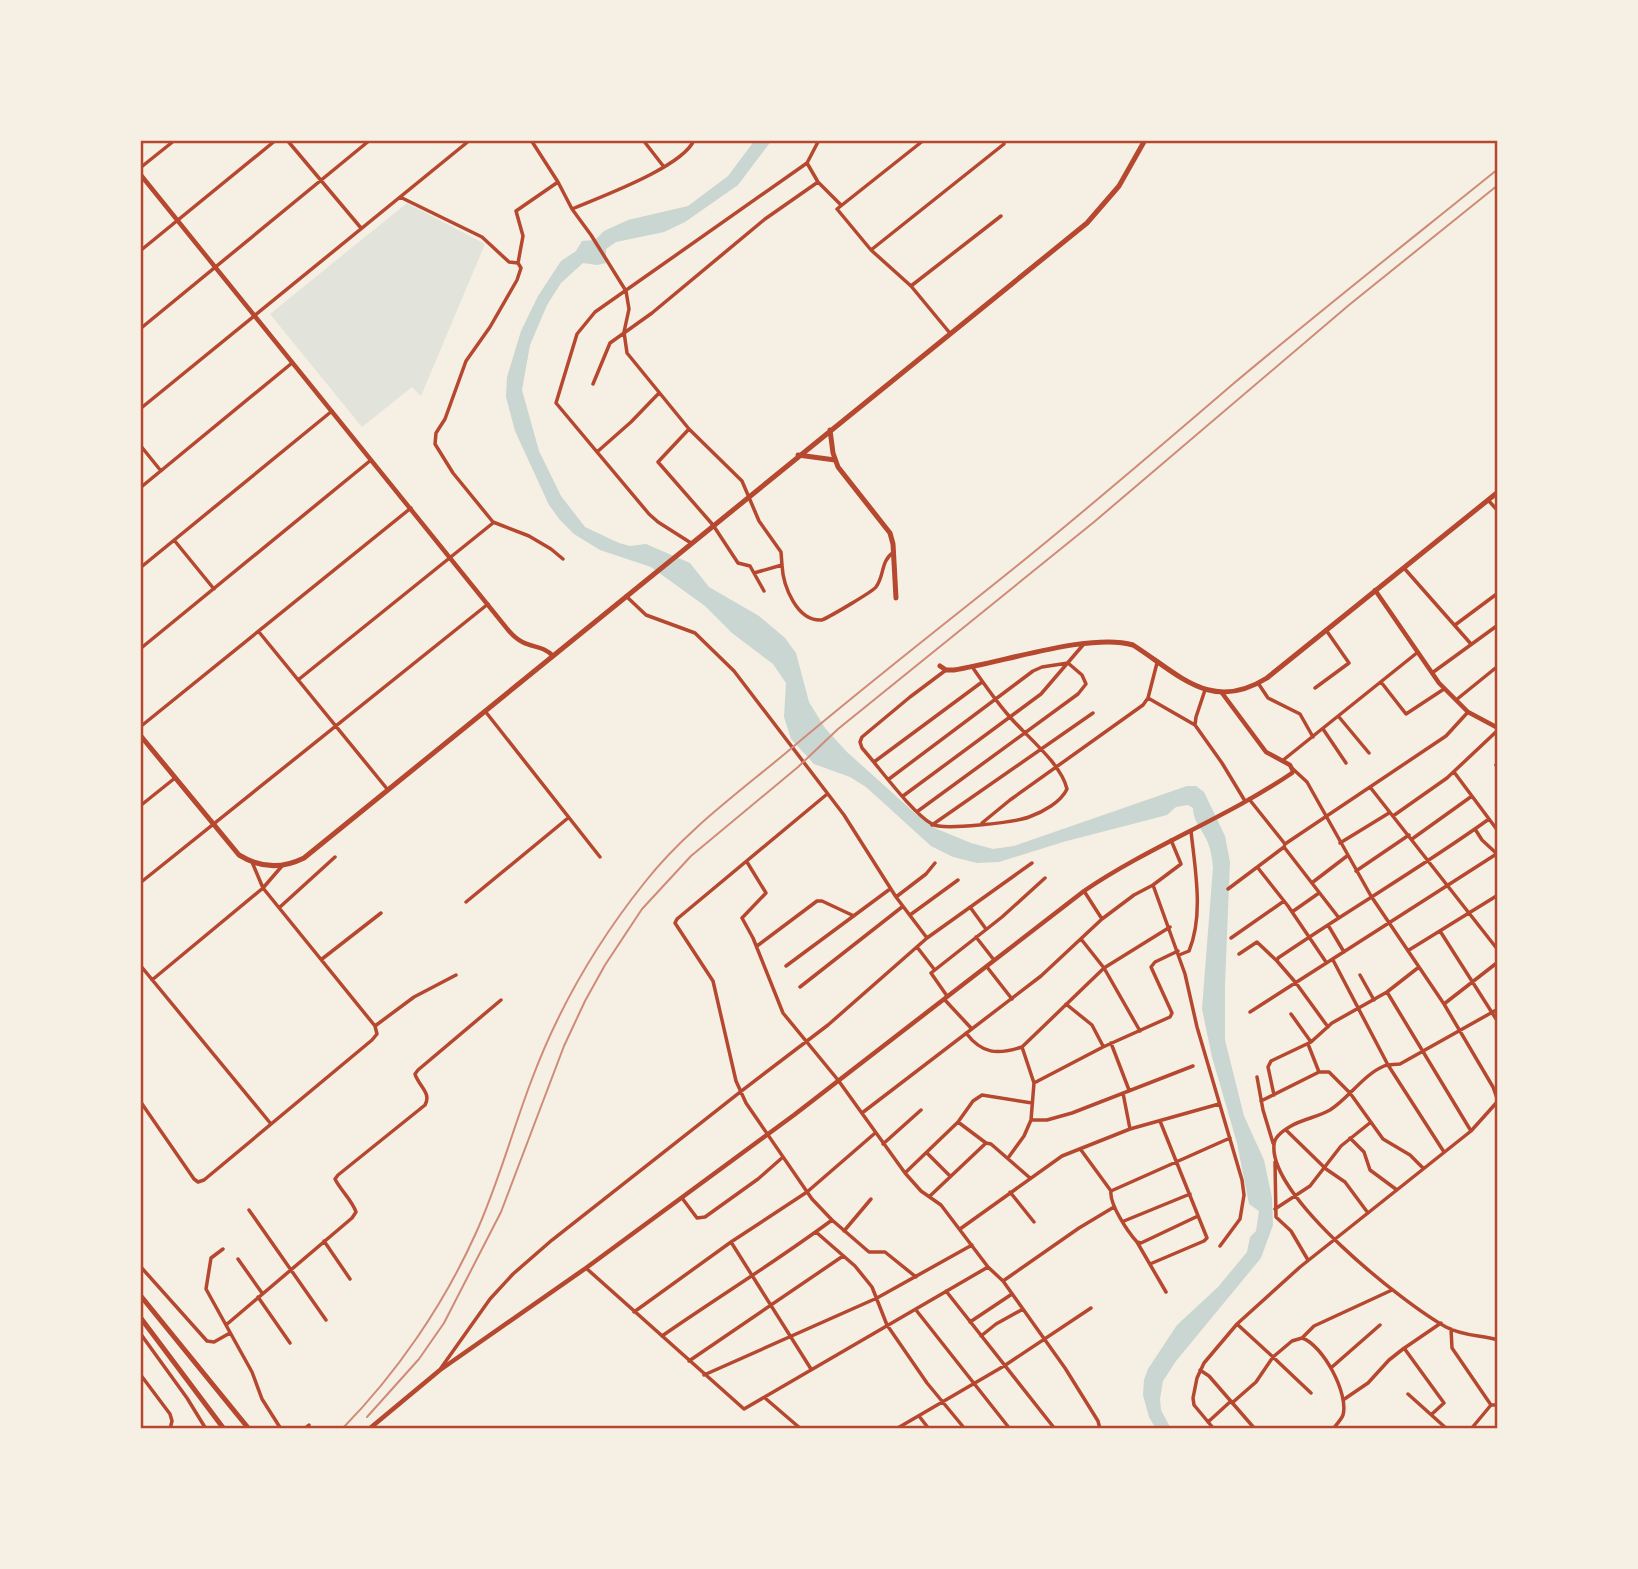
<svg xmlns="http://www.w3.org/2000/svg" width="1638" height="1569" viewBox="0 0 1638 1569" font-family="'DejaVu Sans',sans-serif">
<rect width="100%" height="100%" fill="#f6efe4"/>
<!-- green -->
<path fill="#e2e4dc" d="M407,203L485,244L421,396L412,387L362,427L270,314Z"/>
<!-- water -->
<path fill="#c9d6d2" d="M755,140H772L738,185L685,222L664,232L616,242L606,249V263L597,265L583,263L561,283L547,305L530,345L522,390L539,451L561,496L585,527L619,543L630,546L646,544L690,563L709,587L759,616L785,638L796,653L809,702L825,728L847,752L917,815L937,829L971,843L993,849L1014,846L1187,786H1196L1204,792L1225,836L1230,862L1225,984V1040L1244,1116L1264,1160L1272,1198L1273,1225L1261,1258L1176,1361L1163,1381L1160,1399L1161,1410L1171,1429H1156L1149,1417L1143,1395L1144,1380L1148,1369L1177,1325L1218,1287L1247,1252L1250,1237L1256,1231L1259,1211L1249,1204L1237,1143L1212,1057L1202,1009L1213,867C1212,859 1211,850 1208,843C1203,830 1193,822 1193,808L1188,805L1176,807L1167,815L1063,842L999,862L977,863L953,857L931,846L866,787L850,777L814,764L791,739L784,717L786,683L773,664L732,633L705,606L651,567L600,550L574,534L560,520L549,505L515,431L506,397L507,377L521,331L538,296L561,261L576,251L582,241L595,240L604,231L628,220L688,206L728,176Z"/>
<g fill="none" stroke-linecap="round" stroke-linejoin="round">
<!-- minor -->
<path stroke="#b5482f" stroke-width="3.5" d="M287,140L361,228
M531,140L558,182L572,209L591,235L626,291L629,309L624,332L627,353L689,429L742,481L759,521L781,552L782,565L754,573
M599,140H618
M643,140L664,167
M924,140L837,209L871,250L911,286L949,332
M807,163L818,182L841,205
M140,168L175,140
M558,182L516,211L523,236L518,263L521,268L517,280L490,327L466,361L445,419L436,433L435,444L453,473L493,522L529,536L551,549L563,559
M400,197L482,237L509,262L518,263
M572,209C600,197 683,167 694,140
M871,250L1004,144
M140,251L276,140
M911,286L1001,216
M140,329L370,140
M593,384L610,343L652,313L765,219L818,182
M140,409L470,140
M689,429L658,462L713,525L738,563L750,566L764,591
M140,445L161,471
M597,452L631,422L659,393
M140,488L292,363
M1488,500L1498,511
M174,540L214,589
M691,543L658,522L649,514L556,403L577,334L595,312L807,163L819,140
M782,565C783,586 797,622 822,620C831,616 872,592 876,587C885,575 880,561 894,552
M140,568L332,411
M1404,568L1471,644
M626,596L646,615L695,633L734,671L844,815L896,897L927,938
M1455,625L1498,593
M259,632L388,790
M140,649L371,460
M946,670L910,697L862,737L860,742L862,748C879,767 911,812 932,824C942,831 1016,822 1029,817C1043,812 1061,802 1067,789C1061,763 1026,736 1009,716C996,701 984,684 973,668
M1432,673L1498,625
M298,680L493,523
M1381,682L1406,714L1444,689
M1258,683L1268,698L1300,714L1313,737
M1315,688L1349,663L1326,630
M1205,690L1196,717L1195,725L1222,763L1245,801
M1148,698L1195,725
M1456,700L1498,666
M485,711L600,857
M1339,717L1369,753
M140,727L411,508
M1323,729L1346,763
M1282,761L1418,652
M874,762L982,682
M1496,765L1498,767
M1454,772L1498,831
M889,779L1033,671L1042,667L1068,663L1082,675L1086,684L1078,694L918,811
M1370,787L1498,950
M826,795L677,919L675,923L713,981L736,1081L746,1103L812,1199L832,1220L869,1252H885L916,1277
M903,796L1041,694L1083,645
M1249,799L1285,844
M140,806L175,778
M1393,816L1447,778L1498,730
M982,823L1010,800L1143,705L1148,698L1157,663
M932,825L1093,713
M1475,829L1482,840L1496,853
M1412,839L1472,796
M1171,840L1181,864L1153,885L1185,974L1197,1027L1242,1180L1244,1195L1240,1219L1220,1246
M1340,843L1389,813
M747,862L766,893L742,918L753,938L783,1013L838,1080L905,1173L921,1191L941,1205L988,1267L1003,1281L1065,1368L1098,1421L1100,1429
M1258,868L1288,906L1326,962
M1356,871L1409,835
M1313,882L1347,856
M140,883L488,604
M1228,889L1284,847
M1084,891L1102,919
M896,897L926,874L935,863
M466,902L568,818
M280,907L335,857
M970,907L986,929
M1292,912L1319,893
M910,915L958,880
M1339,918L1284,847L1285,844L1446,736L1468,712
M1328,925L1344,952
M1440,931L1498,1022
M976,937L994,960
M1231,938L1284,901
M1081,939L1104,968L1140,1031
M757,946L817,901H822L854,916
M917,947L934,969
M1409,950L1498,895
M1239,954L1257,942L1277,961
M1179,955L1189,951C1204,915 1195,869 1191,831
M322,959L381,913
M1333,960L1388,1065L1444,1152
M140,965L271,1124
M786,966L890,889
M987,967L1012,999
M1360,975L1374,1000
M152,980L263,888L282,866
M800,987L902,907
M1387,992L1471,1131
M947,996L931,973L1002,917L1045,878
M944,999L971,1028
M1066,1004L1092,1025L1103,1046
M1444,1004L1498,962
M1498,1009L1400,1064C1394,1065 1389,1064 1384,1066C1363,1075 1349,1098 1330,1110C1318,1117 1303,1119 1291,1126C1284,1130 1274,1137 1274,1145C1269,1197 1404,1304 1446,1327C1462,1336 1481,1335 1498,1340
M1250,1012L1498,853
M1291,1014L1311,1042
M375,1026L414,997L456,975
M1328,1027L1296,983L1277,961L1278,958C1348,910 1421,868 1489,819
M966,1033C982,1054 997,1055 1022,1047L1104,968L1170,927
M1111,1043L1129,1090
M1308,1044L1319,1072
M1257,1077L1263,1110L1273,1143
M1034,1083L1103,1047L1170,1017L1172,1013L1151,967L1155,962L1178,951
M1123,1093L1130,1129
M1274,1095L1268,1067L1271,1061L1311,1042L1332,1023L1387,992L1419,967
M140,1101L194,1179L198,1182L204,1180L372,1040L377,1034L375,1026L263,888L252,862
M1261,1101L1319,1072H1329L1350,1093L1383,1139L1410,1155L1423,1168
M862,1113L1041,976L1102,919L1134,895L1153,885
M1031,1120H1047L1072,1113L1193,1066
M958,1122L986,1143
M1286,1130L1326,1169L1345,1182L1368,1213
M1350,1138L1364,1152L1370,1170L1397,1190
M883,1144L921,1110
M1081,1150L1111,1191C1109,1204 1128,1232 1137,1242L1141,1243L1198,1216
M927,1153L950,1176
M1008,1158L1024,1136L1031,1120L1034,1083L1022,1047
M1275,1162L1276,1217L1291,1231L1308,1260
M905,1173L958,1122L973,1101L982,1095L1032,1103
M1111,1191L1230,1138
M1010,1192L1034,1222
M931,1195L986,1143L991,1144L1030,1178
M682,1198L697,1218L705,1217L758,1179L783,1157
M1275,1209L1310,1186L1341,1146L1371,1122
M249,1210L326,1320
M1124,1221L1190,1194
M960,1229L1062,1156L1130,1129L1219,1104
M844,1231L871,1199
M816,1232L855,1266L872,1287L887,1325L927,1383L965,1429
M324,1241L350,1279
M731,1242L811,1369
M1137,1242L1166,1292
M223,1249L211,1258L206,1289L252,1372L262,1399L281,1429
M238,1259L262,1293
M1150,1264L1204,1241L1207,1238L1160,1121
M140,1266L207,1341L214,1342L230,1333
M586,1268L744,1409L988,1267
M1003,1281L1079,1228L1114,1207
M946,1291L1055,1429
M258,1297L290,1343
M916,1310L1010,1429
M634,1312L731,1242L807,1192L874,1134
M970,1322L1012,1294
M1237,1324L1273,1357L1292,1341L1302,1338C1323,1345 1349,1394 1343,1415C1341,1420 1336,1425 1333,1429
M226,1325L352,1218L356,1212C352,1200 341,1191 335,1179L338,1175L425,1105C432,1093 418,1085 415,1074L418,1070L501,1000
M1451,1329L1452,1348L1491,1405L1471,1429
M140,1333L187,1398L206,1429
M662,1336C718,1297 777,1261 832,1220
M981,1336L996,1324L1023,1309
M1302,1338L1314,1326L1392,1290
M1404,1348L1444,1403L1432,1414
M689,1361L843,1256
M1332,1367L1380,1325
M441,1368L490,1299L513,1274L552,1240L740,1092L828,1025L927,938L1032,863
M1200,1370L1209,1376L1255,1429
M140,1374L170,1414L172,1421L170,1429
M704,1375L877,1298L972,1245
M1408,1394L1447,1429
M765,1398L801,1429
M1343,1400L1368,1383L1389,1360L1403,1349L1441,1323
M1232,1403L1256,1382L1273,1357L1311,1393
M1491,1405H1498
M919,1416L929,1429
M1208,1422L1231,1401
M304,1429L309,1425
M896,1429L1004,1366L1091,1308
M1214,1429L1194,1405L1193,1398L1197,1378L1204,1363L1237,1324L1300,1267L1471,1131L1498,1101L1493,1087L1444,1004L1371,896L1307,782L1293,769"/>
<!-- tertiary -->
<path stroke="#b5482f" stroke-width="4.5" d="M140,174L509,631C526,651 540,642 553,656
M1375,590L1439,683L1468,712L1498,728
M369,1429L440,1370L586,1268L794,1115L1084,891C1150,846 1226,818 1292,773L1293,771L1290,765L1266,752L1222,693"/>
<!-- secondary -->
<path stroke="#b5482f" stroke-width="5" d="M830,430L833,453L838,467L890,533L893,544L896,598
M798,455L835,460
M940,666L946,670H954C1001,663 1091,632 1133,645C1180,675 1211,713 1267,678L1498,492
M140,735L239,855C260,868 282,869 304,858L1087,223L1119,186L1145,140"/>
<!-- primary -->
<path stroke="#b5482f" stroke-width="5" d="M140,1295L249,1429
M140,1317L224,1429"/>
<!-- rail -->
<path stroke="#cf8b77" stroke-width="2" d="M367,1417L419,1359L444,1323L501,1212L564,1046L585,1001L605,965L642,909L691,856L798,767L838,729L1094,522L1349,305L1498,185
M342,1429C396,1374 443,1306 475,1235C498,1185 512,1131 532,1079C559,1007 597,942 645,882C684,832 738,793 787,752C862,688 941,627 1018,565C1091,506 1162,445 1233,384C1320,311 1410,240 1498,169"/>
</g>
<!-- border -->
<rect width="1638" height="1569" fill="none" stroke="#f6efe4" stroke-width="284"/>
<rect x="142" y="142" width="1354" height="1285" fill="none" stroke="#b5482f" stroke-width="2.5"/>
</svg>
